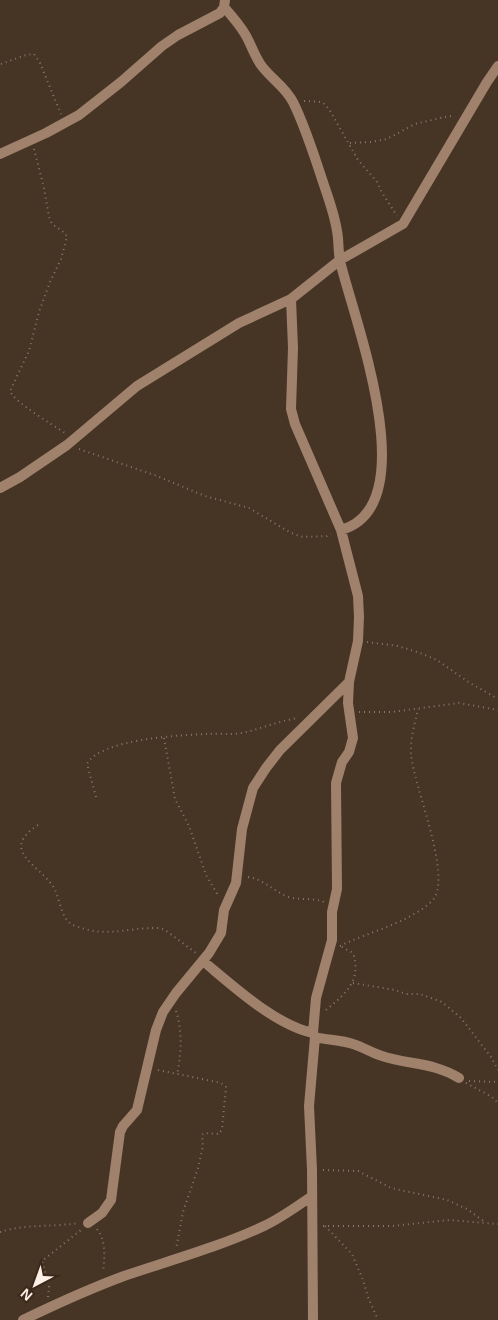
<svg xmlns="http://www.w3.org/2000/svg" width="498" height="1320" viewBox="0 0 498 1320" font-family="Arial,sans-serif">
<rect width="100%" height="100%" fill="#463425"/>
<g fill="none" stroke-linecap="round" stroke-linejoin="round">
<!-- path -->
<path stroke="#88786b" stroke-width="2" stroke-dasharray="1 4" stroke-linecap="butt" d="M1,64L26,55L34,54L40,63L61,114
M304,101L322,102L329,109L358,160L378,183L381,191L397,216
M350,143L371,142L387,139L415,124L449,116L455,117
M34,149L44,188L49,217L52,224L65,233L67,237L61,259L50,282L39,312L29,351L10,391C14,402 53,425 65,433
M79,449L157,476L205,496L249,508L291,533L303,537L327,536L331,534
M367,642L398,646L420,653L437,660L470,683L498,699
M359,712H392L459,703L498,710
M164,738L175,799L189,826L206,875L219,897
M96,797L87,764C100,739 180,735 207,734C218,733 230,735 242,733C261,729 278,721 298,718
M38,825C0,850 36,863 52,885C60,895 60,919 73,925C106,939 127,927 160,928L165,930L196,953
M248,877C263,879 272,890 286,896C298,901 312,897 324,902
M340,946C370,931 407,924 432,901C454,879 413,785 411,754C410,739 415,723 418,709
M353,983L395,990L406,994H420L442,1002L461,1018L491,1057L498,1070
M326,1010C345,994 362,981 353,953L340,946
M176,1011C183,1032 181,1054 177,1075
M158,1070L221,1083L226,1087L222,1129L219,1134L204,1133L202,1135L203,1146L198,1168L183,1212L176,1249
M469,1081L498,1082
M466,1083L492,1097L498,1103
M323,1170L358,1171L391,1188L447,1200L467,1209L486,1223
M323,1226H392L449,1220L498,1224
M325,1226L352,1254L363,1280L368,1297L378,1320
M97,1229C106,1241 105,1257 103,1272
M0,1232C25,1224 53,1227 79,1223
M48,1297L49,1287L42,1261L81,1230"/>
<!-- minor -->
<path stroke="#9f816c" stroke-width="10" d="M224,7C232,16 239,24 245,34C251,44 254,55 261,65C270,78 285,86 293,102C304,124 312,149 320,173C326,192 334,211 337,231C339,241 338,251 340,261C353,317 427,506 341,530
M0,154L46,133L79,115L121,82L162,46L178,35L220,13L224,7L225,0
M291,299L293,348L291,409L295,424L341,530L358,596L359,617L358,641L349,682L348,703L353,738L349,752L342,762L336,783L337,889L332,912V940L316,998L313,1033L315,1037L309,1106L312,1170L313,1320
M0,488L20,477L67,445L137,386L239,323L291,299L340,260L403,224L487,82L498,66
M203,961C232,985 275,1025 313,1033
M315,1037C327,1040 341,1040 353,1044C363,1047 372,1053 382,1056C409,1065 433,1062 459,1078
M88,1223L102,1213L111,1200L120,1132L123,1126L137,1110L156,1030L163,1012L176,993L209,953L221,933L224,910L236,883L242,829L253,788L266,768L280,750L349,682
M23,1320C56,1304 89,1289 124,1276C171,1260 219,1247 264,1226C281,1218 296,1207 312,1196"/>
</g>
<!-- north arrow -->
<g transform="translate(35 1285) rotate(221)" stroke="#3b291b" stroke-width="4" paint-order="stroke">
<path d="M0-4L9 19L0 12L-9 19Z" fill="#fcf0e7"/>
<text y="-8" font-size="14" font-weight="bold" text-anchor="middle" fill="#fcf0e7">N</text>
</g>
</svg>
